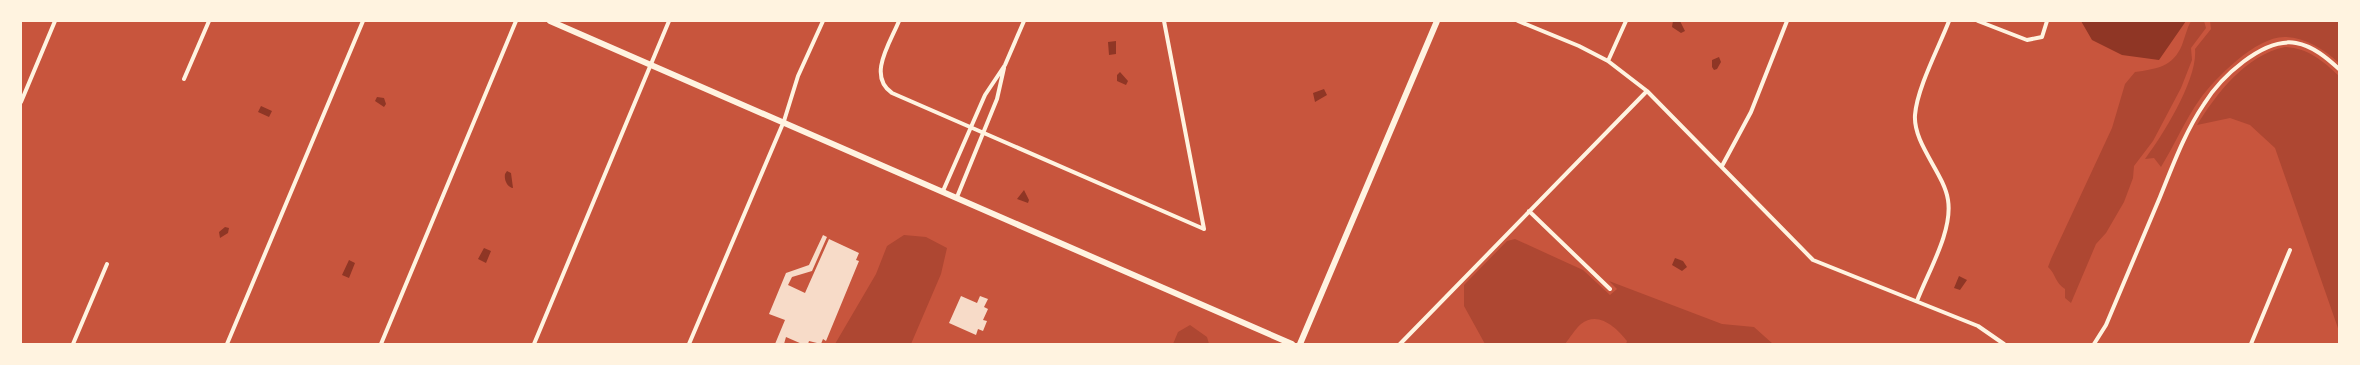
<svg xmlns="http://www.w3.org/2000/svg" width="2360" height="365" viewBox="0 0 2360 365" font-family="'Roboto Serif',serif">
<rect width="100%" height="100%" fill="#c8553d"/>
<!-- green -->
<path fill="#ae4732" d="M2191,21H2204L2206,28L2191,48L2192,60L2181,88L2153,141L2134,166L2133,178L2124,202L2106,233L2096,244L2071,303L2065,298V289C2055,283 2056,274 2048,267L2051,259L2112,128L2125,84L2135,72C2156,69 2173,67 2182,45C2185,37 2187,28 2191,21Z
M2210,21H2339V63C2324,49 2306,38 2286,37C2258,35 2216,77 2200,99C2185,120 2175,144 2161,167L2154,158L2145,159C2163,135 2198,79 2195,49L2211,29Z
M2285,47C2308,48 2323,61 2339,76V331L2275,148L2250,125L2230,118L2197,125C2217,93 2246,55 2285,47Z
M904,235L926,237L947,248L941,274L911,344H835L876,274L887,246Z
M1515,239L1583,270L1610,295L1617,289L1609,281L1722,324L1754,327L1773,344H1626L1627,341C1617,328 1598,310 1581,324C1575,329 1570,338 1565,344H1485L1464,306V285L1507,241Z
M1190,325L1207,337L1209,344H1173L1178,332Z"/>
<!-- water -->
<path fill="#8f3625" d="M1680,21L1685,31L1681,33L1672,27L1673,21Z
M2081,21H2186L2159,60L2122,55L2092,40Z
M1116,41V54L1109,55L1108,42Z
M1719,57L1721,62L1717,69L1714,70L1712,67V60Z
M1120,72L1128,81L1126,85L1117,81V75Z
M1324,89L1327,95L1315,102L1313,93Z
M377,97L384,98L386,104L384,107L375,101Z
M261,106L272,111L269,117L258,112Z
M507,171L511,173L513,188C507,187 504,180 505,174Z
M1024,190L1029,200L1028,203L1017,199Z
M225,227L229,228L228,233L220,238L219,232Z
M484,248L491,251L486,263L478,259Z
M1675,258L1683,261L1687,267L1682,271L1672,265Z
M349,260L355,263L349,278L342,275Z
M1959,276L1967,280L1960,290L1954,288Z"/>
<!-- building -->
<path fill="#f7dbc8" d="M823,235L827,237L812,271L792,277L788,285L805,293L829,239L859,253L856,260L859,261L826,341L823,339L821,344L809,341L808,344H802L786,337L784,344H775L785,320L769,314L786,273L809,265Z
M961,296L977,303L980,296L988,299L984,307L988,309L983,320L987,321L983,331L978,329L976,335L949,323Z"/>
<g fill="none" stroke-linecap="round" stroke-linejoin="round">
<!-- minor -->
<path stroke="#fff3e0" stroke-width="4" d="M899,21C890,43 867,76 892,93L1204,229
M1164,21L1204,229
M1518,21L1579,46L1608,61L1647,91L1813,260L1978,326L2004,344
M1978,21L2027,40L2042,37L2047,21
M1608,61L1626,21
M184,79L209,21
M21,102L55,21
M1722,166L1751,112L1787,21
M943,191L985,95L1005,65L1024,21
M957,197L997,99L1004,68
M1529,211L1610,289
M1917,301C1928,272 1953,231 1948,200C1944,173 1913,144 1915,115C1917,88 1939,47 1949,21
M73,344L107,264
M227,344L363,21
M381,344L516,21
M534,344L669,21
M689,344L784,121L798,76L823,21
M1400,344L1647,91
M2094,344L2106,325C2124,282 2142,239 2160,197C2173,165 2185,132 2204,104C2220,78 2263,37 2296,43C2313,46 2327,58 2339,69
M2251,344L2290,250"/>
<!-- tertiary -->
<path stroke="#fff3e0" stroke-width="6" d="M550,21L1292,344
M1300,344L1437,21"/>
</g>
<!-- border -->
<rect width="2360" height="365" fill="none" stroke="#fff3e0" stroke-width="44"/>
</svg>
